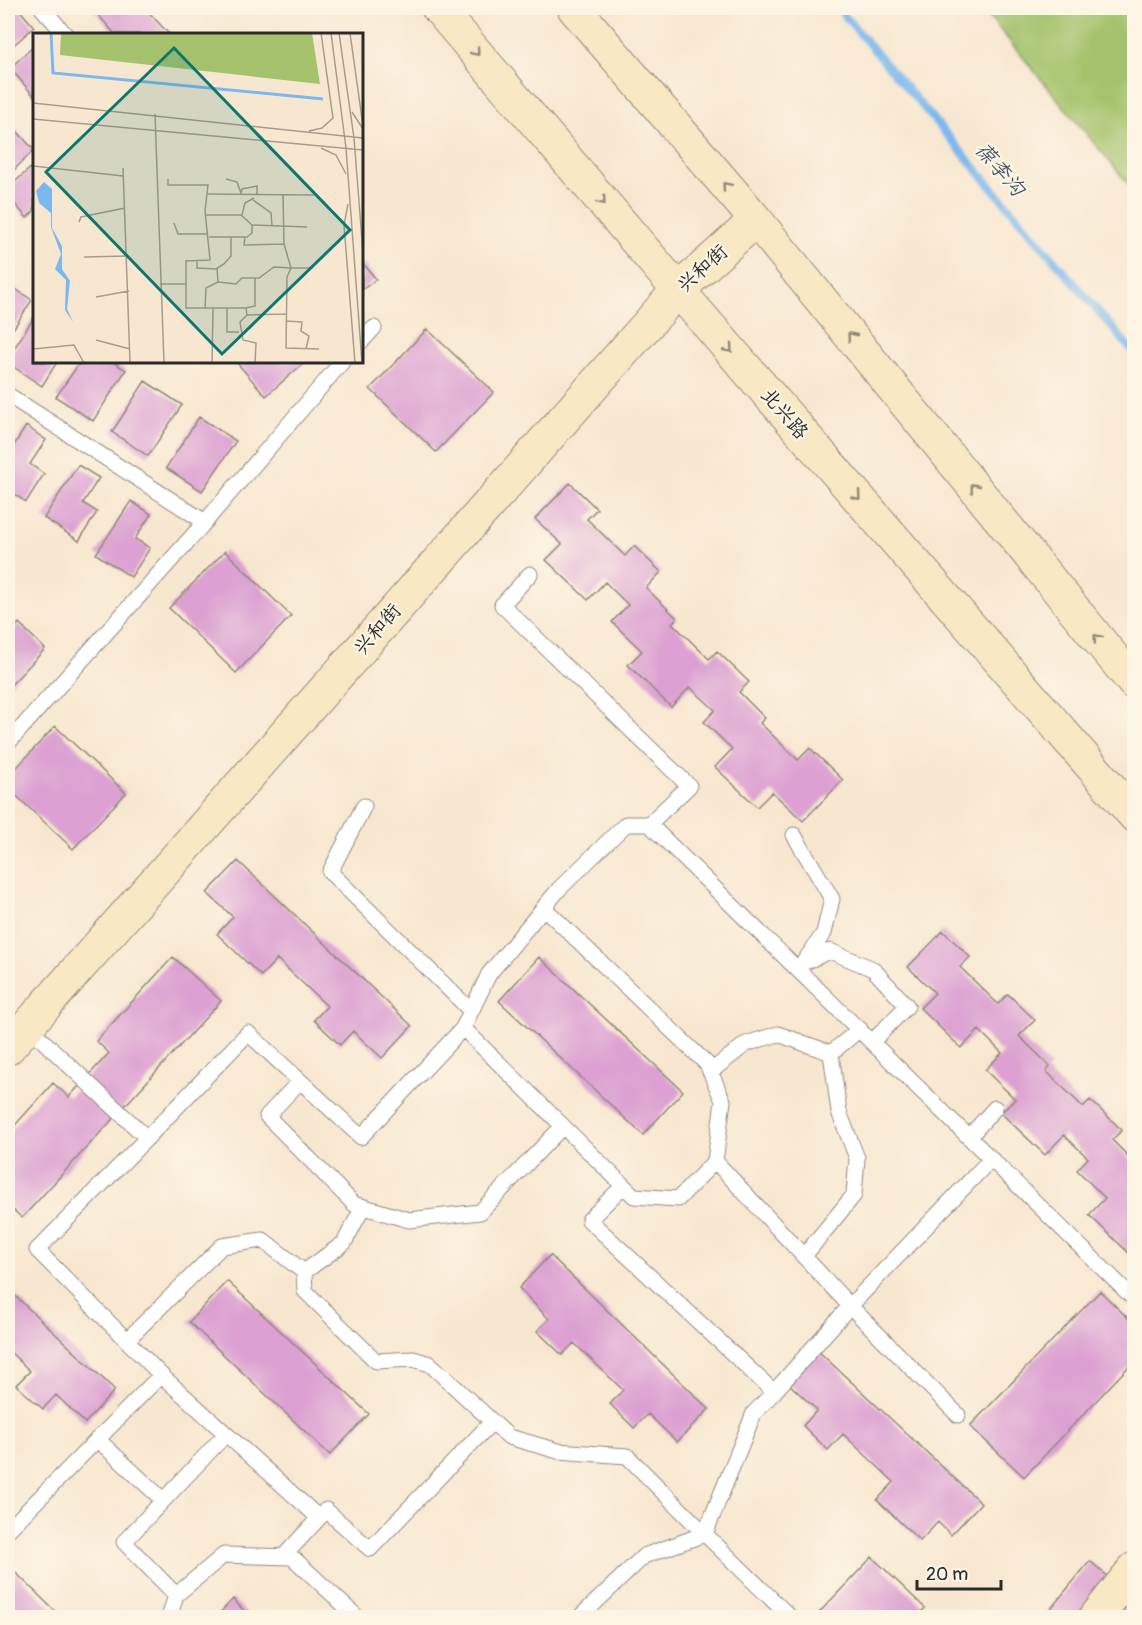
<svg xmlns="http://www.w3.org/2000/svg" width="1142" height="1625" viewBox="0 0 1142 1625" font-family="Pangolin,'LXGW WenKai TC',sans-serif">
<rect width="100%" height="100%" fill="#fcf5e5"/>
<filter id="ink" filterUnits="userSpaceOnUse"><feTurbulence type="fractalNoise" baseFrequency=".0167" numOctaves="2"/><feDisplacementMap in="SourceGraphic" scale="12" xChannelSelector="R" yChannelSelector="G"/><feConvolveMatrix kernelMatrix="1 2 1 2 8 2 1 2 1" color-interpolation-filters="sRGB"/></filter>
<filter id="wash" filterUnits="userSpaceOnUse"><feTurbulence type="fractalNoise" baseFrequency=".008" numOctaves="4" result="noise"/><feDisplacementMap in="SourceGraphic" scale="24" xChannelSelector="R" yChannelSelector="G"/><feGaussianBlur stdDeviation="1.35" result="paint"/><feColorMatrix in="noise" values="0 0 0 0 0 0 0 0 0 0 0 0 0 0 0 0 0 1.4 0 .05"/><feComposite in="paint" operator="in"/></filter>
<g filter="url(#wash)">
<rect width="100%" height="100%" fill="#f8e7d0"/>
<!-- green -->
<path fill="#a4c36c" stroke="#68774c" stroke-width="1.5" d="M982,8H1134V191Z"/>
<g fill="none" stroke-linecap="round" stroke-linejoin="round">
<!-- stream -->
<path stroke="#7cb7ed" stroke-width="8" d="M838,8L1134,353"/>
</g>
<g id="blocks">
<!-- building -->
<path fill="#dca1d2" d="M8,8H18L34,27L8,50Z
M92,8H145L169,34H115Z
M34,46V96L10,68Z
M8,121L34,150L8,176Z
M34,165V211L27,218L8,196V188Z
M362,262L376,279L362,290Z
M8,284L32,300L8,337Z
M34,317V362H57L42,386L8,363V358Z
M427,329L494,392L436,452L370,389Z
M80,362H113L126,370L93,421L56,397Z
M239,362H305L266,396L237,363Z
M145,381L182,405L148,456L112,432Z
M199,417L236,441L202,491L166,468Z
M26,426L46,440L30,464L44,474L26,502L8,490V455Z
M78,465L99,478L83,503L97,512L79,541L44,518Z
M570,483L597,509L587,519L625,556L634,546L661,572L646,588L677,618L672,623L709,659L717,651L749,682L739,692L765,718L760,723L798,760L810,748L843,780L803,821L772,792L757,807L715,767L732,749L704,722L715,710L690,687L671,707L628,665L642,651L612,622L628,605L605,582L588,600L546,560L562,544L535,519Z
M131,501L151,514L135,539L150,548L131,577L96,554Z
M225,551L291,616L236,673L169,608Z
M19,623L45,649L8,688V635Z
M55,726L126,793L73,849L8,788V777Z
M238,861L412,1026L382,1058L353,1031L340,1045L314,1020L327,1006L277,959L261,976L217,934L233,917L207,893Z
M943,931L970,957L960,967L998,1004L1008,994L1035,1020L1019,1036L1050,1066L1046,1071L1083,1107L1090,1100L1122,1130L1112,1140L1134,1162V1251L1131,1255L1089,1215L1105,1198L1077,1170L1088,1158L1064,1135L1045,1155L1001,1113L1015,1099L985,1070L1002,1053L979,1030L961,1048L920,1008L935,993L908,967Z
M173,957L221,1001L22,1218L8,1205V1133L53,1083L69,1097L109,1053L96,1041Z
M539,957L683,1091L643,1135L499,1001Z
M550,1255L709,1409L677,1442L648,1414L634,1428L610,1404L623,1390L574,1343L562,1355L537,1331L549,1319L519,1288Z
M227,1281L369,1414L330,1455L189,1322Z
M8,1289L115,1390L85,1423L56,1395L43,1409L16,1385L30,1371L8,1350Z
M1100,1291L1134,1324V1361L1024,1477L970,1426Z
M817,1350L981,1503L951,1535L938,1522L920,1541L877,1500L894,1482L843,1434L828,1450L803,1426L817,1410L787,1382Z
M872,1557L925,1608L916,1618H814Z
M1090,1561L1134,1599V1618H1043Z
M8,1565L62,1618H8Z
M233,1599L251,1618H215Z"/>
</g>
</g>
<g filter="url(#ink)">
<use href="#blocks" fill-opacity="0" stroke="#92897e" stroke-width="1.5"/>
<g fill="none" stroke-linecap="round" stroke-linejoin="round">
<defs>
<path id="lane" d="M42,8L65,34
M362,341L374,328
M8,395L205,522
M8,743L205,522L342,362
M364,806L330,872L471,1011
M649,824L1133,1298
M794,835L832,899L824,933L803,963
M803,963L830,951L873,969L907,1006L872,1042
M27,1026L147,1138L248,1033L361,1137L463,1028L489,974L559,889L626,824H649L689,786L502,605L530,574
M463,1028L634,1196L678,1199L715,1161L723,1101L707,1064L544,908
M710,1072L746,1044L778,1034L831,1053L860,1029
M300,1081L267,1116L354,1204L409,1220L480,1212L563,1126
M969,1137L995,1108
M147,1138L37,1250L161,1375L319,1518L284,1556
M715,1161L850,1306L958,1415
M623,1186L589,1220L774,1392L850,1306L991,1159
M804,1256L854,1195L857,1158L839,1112L831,1053
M304,1272L305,1291L376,1361L413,1359L430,1364L509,1437L558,1451L627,1456L705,1534L644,1556L579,1618
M127,1340L222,1246L263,1240L304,1272L344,1243L363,1207
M774,1392L754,1413L705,1534L791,1618
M97,1439L163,1500
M319,1518L326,1510L370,1549L492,1422
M8,1530L161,1375
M176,1595L124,1542L226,1434
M169,1618L176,1595L224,1555L292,1557L358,1618"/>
<path id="secondary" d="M438,8L678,290L1134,815
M574,8L756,220L1134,683
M8,1048L678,290L756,220
M1095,1618L1134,1569"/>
</defs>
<!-- lane casing -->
<use href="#lane" stroke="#92897e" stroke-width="17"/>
<!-- secondary casing -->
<use href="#secondary" stroke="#92897e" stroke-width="35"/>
<!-- lane -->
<use href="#lane" stroke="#fff" stroke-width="15"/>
<!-- secondary -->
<use href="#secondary" stroke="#f8e8c3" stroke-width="33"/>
</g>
<!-- one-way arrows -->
<defs><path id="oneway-chevron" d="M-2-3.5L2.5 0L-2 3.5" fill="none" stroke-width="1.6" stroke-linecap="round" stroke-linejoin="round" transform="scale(1.5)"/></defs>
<g stroke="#928a77">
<use href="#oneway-chevron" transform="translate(476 52) rotate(50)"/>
<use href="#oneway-chevron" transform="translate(726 186) rotate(-131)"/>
<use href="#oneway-chevron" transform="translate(602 201) rotate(50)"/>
<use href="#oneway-chevron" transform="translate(851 336) rotate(-129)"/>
<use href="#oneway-chevron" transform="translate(729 349) rotate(49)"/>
<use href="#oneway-chevron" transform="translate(974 487) rotate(-129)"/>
<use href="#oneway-chevron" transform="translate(857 496) rotate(49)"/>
<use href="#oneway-chevron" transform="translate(1097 638) rotate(-129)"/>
</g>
</g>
<g text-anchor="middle" stroke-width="4.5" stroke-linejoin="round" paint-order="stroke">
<!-- street labels -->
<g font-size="20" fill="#2b2b2b" stroke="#fcf5e5">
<text transform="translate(702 268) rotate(-42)" y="7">兴和街</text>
<text transform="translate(785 413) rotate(49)" y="7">北兴路</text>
<text transform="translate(377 629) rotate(-49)" y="7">兴和街</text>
</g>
<!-- water labels -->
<g font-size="21" font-style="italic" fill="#435565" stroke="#fcf5e5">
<text transform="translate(1000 169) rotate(49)" y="7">葆李沟</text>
</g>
</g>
<!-- overview -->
<g transform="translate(33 33)">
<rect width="330" height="330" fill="#f8e7d0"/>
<path d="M28,0H279L287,51L27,22Z" fill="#a4c36c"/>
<path d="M11,149L19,156V195L29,213V236L37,248L34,276L40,289L32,277L33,247L22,236L28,221L18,194V180L6,170L3,158Z" fill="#7cb7ed"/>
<path fill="none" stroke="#7cb7ed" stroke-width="3" d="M18,0L20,40L290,66"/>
<path fill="none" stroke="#a69c8e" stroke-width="1.5" d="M298,0L313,115L329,330M306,0L321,105L330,220M317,0L330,93M0,70L330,105M319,79L330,96M122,81L131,330M0,86L330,117M276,98L289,95L300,85L288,0M288,115L303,122L313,141M0,133L90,143M90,135L97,330M193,146L204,149L208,160L209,156L224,153V161M175,161L281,162M220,167L238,180L239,193M315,171L311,192L322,330M172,182H208L219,192V200L214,204H176M209,182L212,170L221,165M46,189L48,184L92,175M141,190L145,201H175M219,192L274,194M212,204L211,212L251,211L250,161M251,211L258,235H280M51,224L94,223M164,228V235L183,236L191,231L198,223V204M185,249L203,251L209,245H226L241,234L258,235L254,244L253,315L286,316M127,251H153V228L177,227L172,178L175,152H135V146M153,251V275H213L214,283M63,264L96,258M194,275V299H206M213,275L222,273V245M172,276L173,255L185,249L184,235M253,288L269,289L268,298L276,303L273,316M63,307L97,316M0,316L41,312L51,330M179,330L180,276M222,330L223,310L210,307L207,289L214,282L253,281"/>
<path fill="#0f766e" fill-opacity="0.15" stroke="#0f766e" stroke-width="3" d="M141,15L317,197L189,321L13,139Z"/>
<rect width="330" height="330" fill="none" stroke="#2b2b2b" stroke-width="3"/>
</g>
<!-- margin -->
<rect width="1142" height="1625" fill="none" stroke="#fcf5e5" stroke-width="30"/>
<!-- scale -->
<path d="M917 1580v9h84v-9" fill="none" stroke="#2b2b2b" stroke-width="3"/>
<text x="926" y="1580" font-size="18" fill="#2b2b2b" stroke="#fcf5e5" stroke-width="4.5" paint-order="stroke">20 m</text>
</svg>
